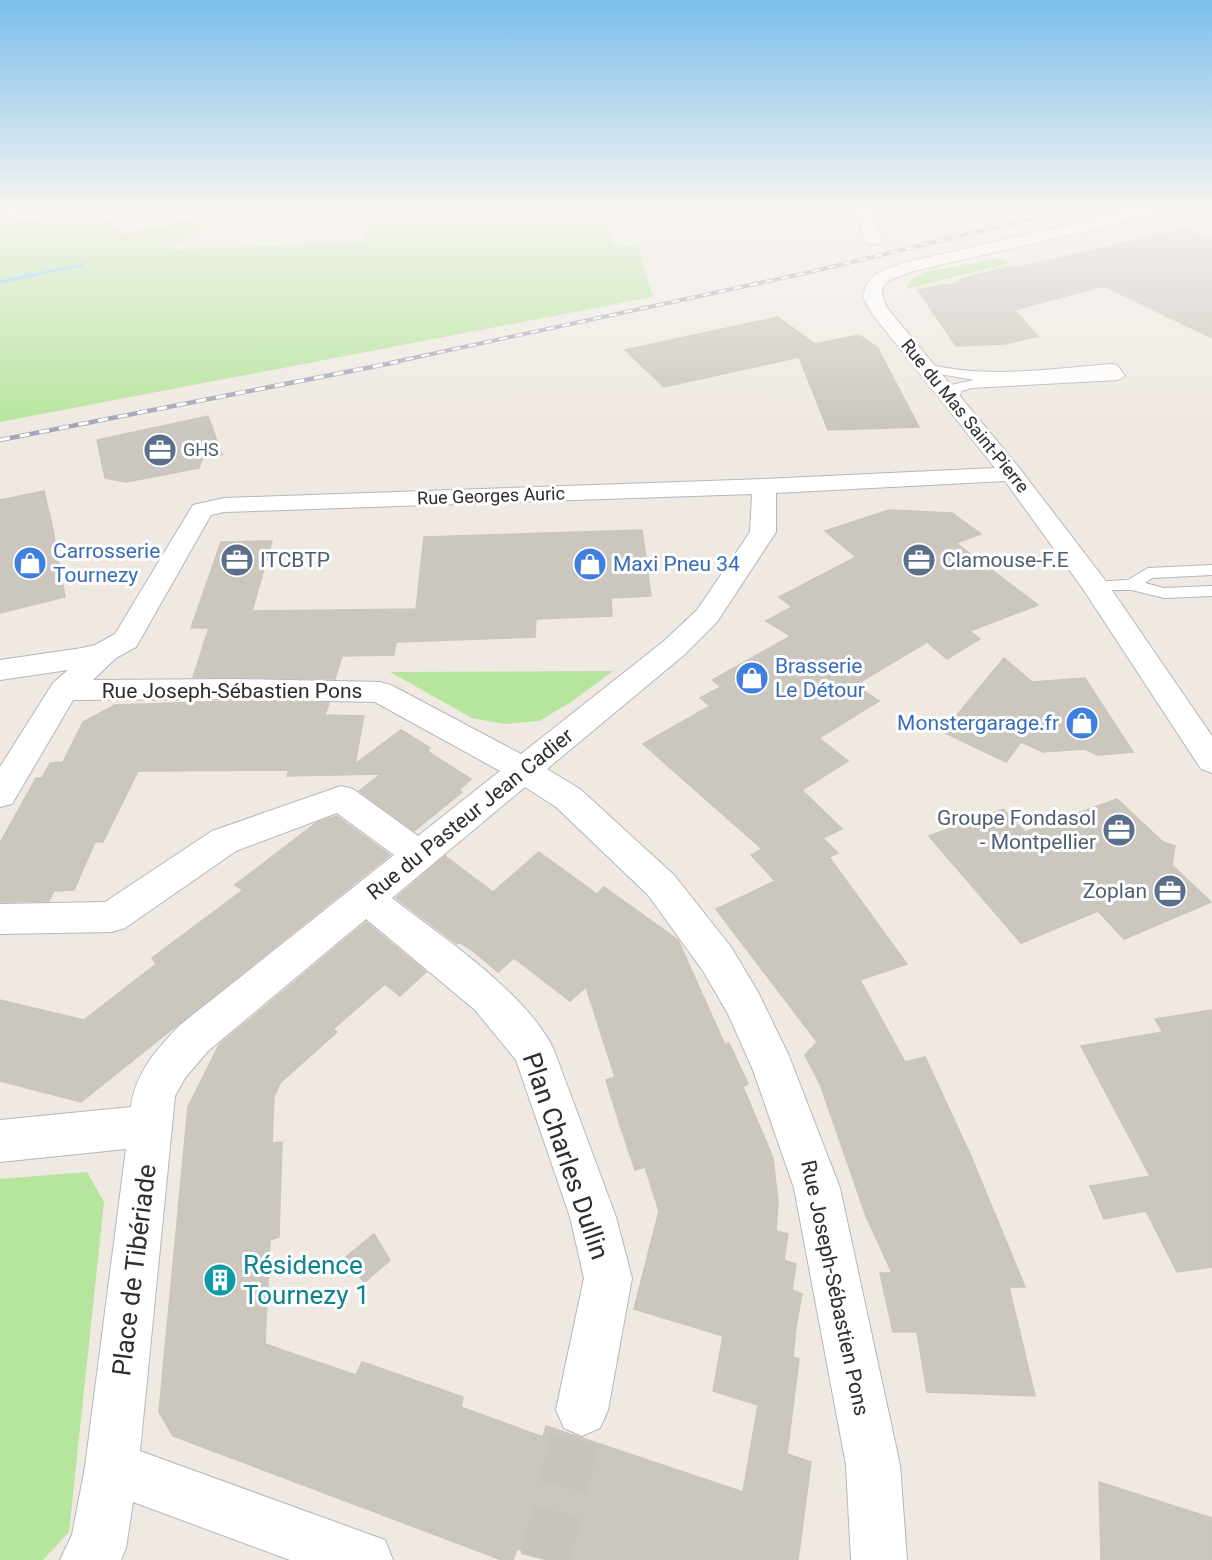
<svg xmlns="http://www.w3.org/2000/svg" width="1212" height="1560" viewBox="0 0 1212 1560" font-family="Roboto,sans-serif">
<rect width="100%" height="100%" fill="#efe9e1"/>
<!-- green -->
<path fill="#b6e59e" d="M88,209H95L124,234L195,218L203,209H219L200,231L169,250L365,242L368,209H605L614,245L638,246L653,297L0,422V225Z
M999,258L1010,263L906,289L912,279L926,272Z
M613,671L571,702L539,721L504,724L472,718L390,672Z
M87,1172L104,1202L69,1532L43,1560H0V1179Z"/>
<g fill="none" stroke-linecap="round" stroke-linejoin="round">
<!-- stream -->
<path fill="#75cff0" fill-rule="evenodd" d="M82,263L84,264V266L0,284V280Z"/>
</g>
<!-- building -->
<path fill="#cbc7bf" stroke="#cbc5ba" stroke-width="1.5" d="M1185,229L1212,240V338L1104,286L1014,310L1038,336L1005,344L956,346L918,290L960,282L959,279L1011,266L1015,268Z
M778,317L815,344L859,335L877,347L919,427L828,430L799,357L664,387L625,350Z
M208,416L222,455L202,459L199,468L126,482L105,478L97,440Z
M44,491L52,525L65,597L0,613V500Z
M889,510L952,513L981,534L956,543L1038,605L970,631L980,639L947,659L927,642L855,685L879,701L819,738L848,761L802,790L842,829L823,838L838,853L829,857L907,964L860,980L905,1062L925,1057L970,1154L1025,1287H1009L1035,1396L927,1392L917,1332H893L880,1273H892L866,1216L820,1084L805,1055L817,1042L716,909L775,881L751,855L762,849L643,744L710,706L700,698L721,687L712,680L791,636L766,621L792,607L779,597L856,557L825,531Z
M642,530L651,596L611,598L612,616L536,619L535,637L396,642L394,655L342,656L335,679L193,677L209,628H191L221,542L272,541L252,611L416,609L424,537Z
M1004,658L1032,682L1085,678L1133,752L1098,755L1084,749L1043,752L1021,742L1006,762L943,732Z
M237,701L329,703L325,715L364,716L355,764L401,730L430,748L427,751L471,779L459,790L462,792L414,831L359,791L381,774L287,776L289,770L138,771L103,842H95L74,890L54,891L49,901L0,902V843L36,778H42L50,763L63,762L83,722L115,705Z
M1117,799L1163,842L1175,846L1172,865L1211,902L1124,939L1098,911L1021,943L929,836L1003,809L1025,832Z
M337,816L390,855L81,1102L0,1081V1000L84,1020L156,964L152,958L243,890L235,885L316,823Z
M539,852L597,894L604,887L678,940L725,1045L729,1043L748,1084L743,1087L773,1158L778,1202L776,1231L788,1234L784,1260L796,1264L792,1290L802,1294L796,1327L793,1357L799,1359L787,1454L811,1462L798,1560H549L517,1549L513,1560H502L173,1436L159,1412L188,1107L219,1045L366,922L426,972L400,996L385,984L333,1029L337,1032L280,1083L274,1097L272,1143L282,1142L279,1237L270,1240L265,1344L356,1375L362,1362L463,1397L461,1407L543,1437L546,1426L743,1492L758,1405L713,1391L723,1336L634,1309L659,1211L645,1167L635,1170L619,1122L606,1080L615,1077L586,987L570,1001L514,958L498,972L473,951L459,942L457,944L396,898L445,856L493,892Z
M1212,1010V1267L1177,1272L1146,1211L1104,1219L1090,1186L1150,1176L1081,1046L1163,1032L1155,1019Z
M374,1234L390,1260L364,1283L346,1257Z
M1099,1482L1212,1518V1560H1101Z"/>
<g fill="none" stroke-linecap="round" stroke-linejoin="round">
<!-- street-tunnel -->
<path stroke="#c8c4bd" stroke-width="50" stroke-dasharray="50 25" stroke-linecap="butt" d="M545,1560L582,1410"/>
<defs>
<path id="lane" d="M22,209H39L0,221V215Z
M927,364C988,379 1050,369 1112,364L1117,365L1125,376L1118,380L972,388L962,391L957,401L952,402L945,398L951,385L974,380L922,371L920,368L922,365Z
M1212,565V575L1152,578L1145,583L1164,588L1212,586V596L1164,598L1132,590H1089L1086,586L1089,582L1128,580L1148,568Z"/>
<path id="street" d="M854,209H870L881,240L879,244H867Z
M1138,209H1167L1159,214L914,271C892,279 872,281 888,309L1020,469L1105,580L1212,736V773L1201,769L1083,589L1005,481L776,493V532L717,622L684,655L547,769L580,789L674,875L731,947L758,992L789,1056L840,1188L900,1465L907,1560H851L846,1465L794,1188L753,1070L728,1014L703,971L648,895L556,807L525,787L392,898C441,936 528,994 554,1050L616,1217L632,1278L608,1410L600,1428L582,1436L564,1428L556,1410L584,1278L570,1217L516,1060L475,1010L366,919L208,1051L185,1078L175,1096L140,1451L385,1540L393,1560H290L133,1502L126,1548L121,1560H60L72,1535L85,1467L126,1149L0,1162V1120L131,1107C135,1073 157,1049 180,1025L394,855L337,813L236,851L125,928L112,932L0,934V904L105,902L212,831L341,786L353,789L418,836L500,771L375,702L237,699L73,700L12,804L0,807V767L53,683L68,670L0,680V660L82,648L95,645L115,634L193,505L224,498L764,479L995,468L873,315L863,297C867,274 882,270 903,263ZM752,494L750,532L697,610L664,641L521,754L391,685L380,682L237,679L93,680L116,658L136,647L211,515L224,512Z"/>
</defs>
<!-- lane casing -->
<use href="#lane" stroke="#b4b7c1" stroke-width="2"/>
<!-- street casing -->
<use href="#street" stroke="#b4b7c1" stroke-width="2"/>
<!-- lane -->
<use href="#lane" fill="#fff" fill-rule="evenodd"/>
<!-- street -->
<use href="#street" fill="#fff" fill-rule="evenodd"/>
<defs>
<path id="rail-far1" d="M390,363L806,273L1072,209"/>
<path id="rail" d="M0,440L397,362"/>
</defs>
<!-- rail-far1 casing -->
<use href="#rail-far1" stroke="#a3a6b8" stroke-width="4"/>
<!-- rail casing -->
<use href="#rail" stroke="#a3a6b8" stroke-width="4.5"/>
<!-- rail-far1 -->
<use href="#rail-far1" stroke="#fff" stroke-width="2" stroke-dasharray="8" stroke-linecap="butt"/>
<!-- rail -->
<use href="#rail" stroke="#fff" stroke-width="3" stroke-dasharray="10" stroke-linecap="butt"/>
</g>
<!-- sky -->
<linearGradient id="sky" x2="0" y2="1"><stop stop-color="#7abfeb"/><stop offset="0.49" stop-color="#f8f5f2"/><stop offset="1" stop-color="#f8f5f2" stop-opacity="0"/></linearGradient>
<rect width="1212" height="427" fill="url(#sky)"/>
<!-- icons -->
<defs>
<symbol id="office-disc" viewBox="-11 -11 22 22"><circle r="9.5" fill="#5c6f8a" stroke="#fff"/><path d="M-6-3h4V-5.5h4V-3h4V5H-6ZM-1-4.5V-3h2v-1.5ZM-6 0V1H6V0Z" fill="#fff"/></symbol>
<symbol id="shop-disc" viewBox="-11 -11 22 22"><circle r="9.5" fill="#3f7fe0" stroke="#fff"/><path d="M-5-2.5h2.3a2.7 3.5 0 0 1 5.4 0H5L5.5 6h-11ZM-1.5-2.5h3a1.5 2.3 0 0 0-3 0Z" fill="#fff"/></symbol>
<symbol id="building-disc" viewBox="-11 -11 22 22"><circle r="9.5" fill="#0f9aa8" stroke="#fff"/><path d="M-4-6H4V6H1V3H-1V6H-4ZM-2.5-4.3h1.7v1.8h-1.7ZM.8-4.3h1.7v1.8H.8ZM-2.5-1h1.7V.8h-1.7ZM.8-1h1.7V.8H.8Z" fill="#fff"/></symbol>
</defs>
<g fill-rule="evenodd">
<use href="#office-disc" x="141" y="431" width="38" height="38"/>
<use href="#office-disc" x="218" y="541" width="38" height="38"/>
<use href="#office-disc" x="900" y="541" width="38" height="38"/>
<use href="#shop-disc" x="11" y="544" width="38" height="38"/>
<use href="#shop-disc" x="571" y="545" width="38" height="38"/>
<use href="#shop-disc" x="733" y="659" width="38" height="38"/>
<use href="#shop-disc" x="1063" y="704" width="38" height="38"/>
<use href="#office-disc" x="1100" y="811" width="38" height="38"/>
<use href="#office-disc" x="1151" y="872" width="38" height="38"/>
<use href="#building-disc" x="201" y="1261" width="38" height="38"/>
</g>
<g text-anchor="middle" stroke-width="6" stroke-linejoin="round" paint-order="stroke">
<!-- far-street labels -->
<g font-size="18" fill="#2e2e2e" stroke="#fff">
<text transform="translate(965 416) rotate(51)" y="6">Rue du Mas Saint-Pierre</text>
<text transform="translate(491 496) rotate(-2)" y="6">Rue Georges Auric</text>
</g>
<!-- far-service labels -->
<g font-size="18" fill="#4e5e75" stroke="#fff" text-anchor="start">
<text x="183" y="456">GHS</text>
</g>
<!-- shop labels -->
<g font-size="21" fill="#366cbe" stroke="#fff" text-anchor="start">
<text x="53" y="558">Carrosserie<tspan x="53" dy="24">Tournezy</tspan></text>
<text x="613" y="571">Maxi Pneu 34</text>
<text x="775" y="673">Brasserie<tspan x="775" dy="24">Le Détour</tspan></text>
<text x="1059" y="730" text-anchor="end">Monstergarage.fr</text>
</g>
<!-- service labels -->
<g font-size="21" fill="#4e5e75" stroke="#fff" text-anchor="start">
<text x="260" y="567">ITCBTP</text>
<text x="942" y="567">Clamouse-F.E</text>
<text x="1096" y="825" text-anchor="end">Groupe Fondasol<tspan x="1096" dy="24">- Montpellier</tspan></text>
<text x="1147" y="898" text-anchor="end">Zoplan</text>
</g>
<!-- street labels -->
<g font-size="21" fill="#2e2e2e" stroke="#fff">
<text x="232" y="698">Rue Joseph-Sébastien Pons</text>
<text transform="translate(470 814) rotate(-39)" y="7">Rue du Pasteur Jean Cadier</text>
<text transform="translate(835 1288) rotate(78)" y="7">Rue Joseph-Sébastien Pons</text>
</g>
<!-- near-street labels -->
<g font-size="26" fill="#2e2e2e" stroke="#fff">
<text transform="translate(566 1156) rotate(71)" y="9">Plan Charles Dullin</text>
<text transform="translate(134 1270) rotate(-83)" y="9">Place de Tibériade</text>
</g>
<!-- near-culture labels -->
<g font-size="26" fill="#0d838f" stroke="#fff" text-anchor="start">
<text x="243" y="1274">Résidence<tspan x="243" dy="30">Tournezy 1</tspan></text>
</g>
</g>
</svg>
